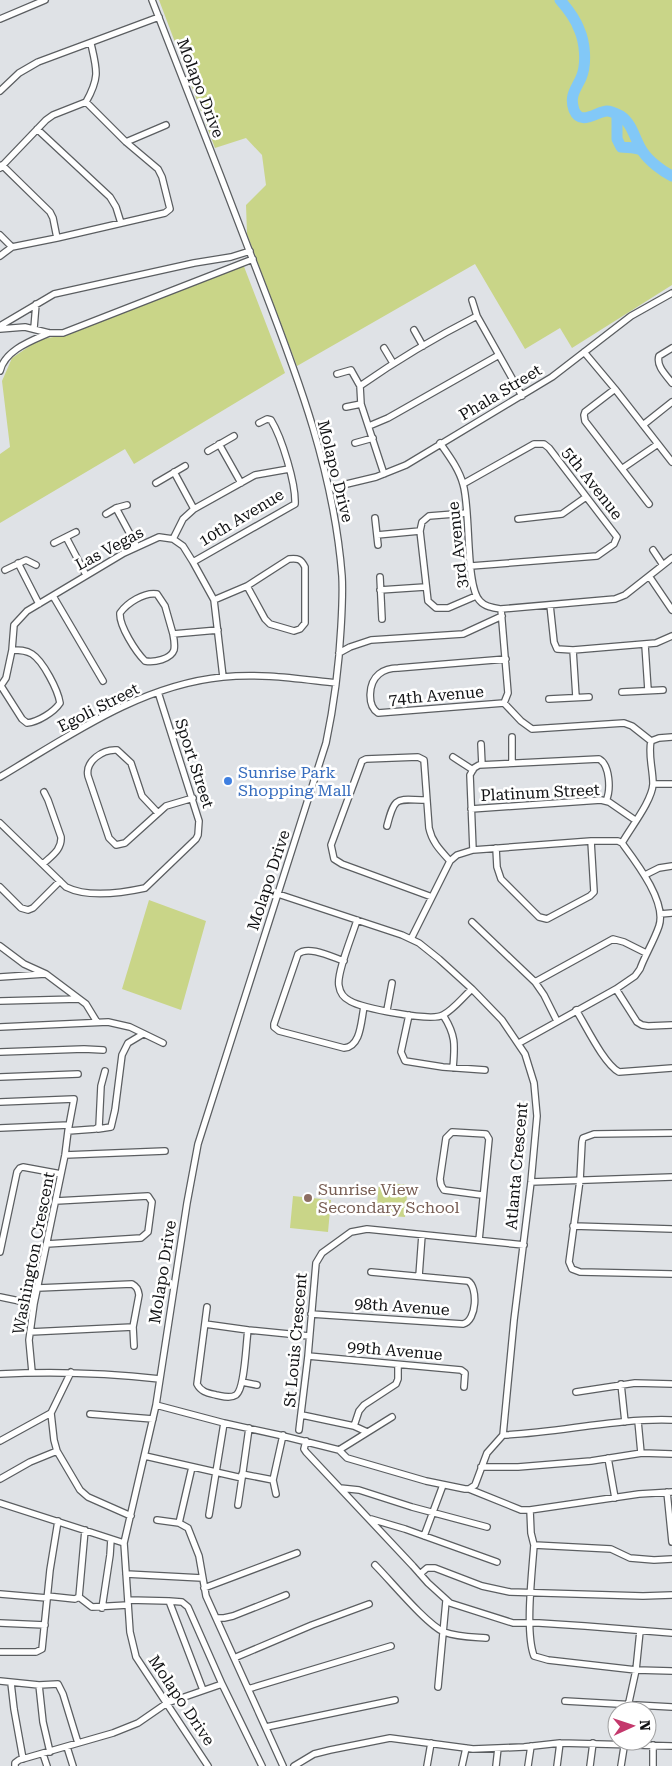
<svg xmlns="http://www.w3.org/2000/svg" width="672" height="1766" viewBox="0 0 672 1766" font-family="'Roboto Serif',serif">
<rect width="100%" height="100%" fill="#dfe2e6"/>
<!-- green -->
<path fill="#c9d588" d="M159,0H672V285L572,348L560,328L525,349L475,264L297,366L247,234L246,205L266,185L262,155L246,138L215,148Z
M243,264L285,373L134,464L125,449L0,523V454L10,447L2,381L12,358L40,339L68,335Z
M149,900L206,921L181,1010L122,989Z
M379,1182L408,1185L405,1217L376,1215Z
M293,1196L331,1200L328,1232L290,1228Z"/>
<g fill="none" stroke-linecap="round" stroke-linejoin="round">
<!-- river -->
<path stroke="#82c8f7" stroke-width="11" d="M560,0C567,8 575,18 579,29C585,42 587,64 581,78C576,89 569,96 574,110C581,127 597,111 607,111C612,111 617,114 621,116C633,124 635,141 643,152C649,161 662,171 672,176
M617,114V139L621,147C628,148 634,147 641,150"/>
<defs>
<path id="street" d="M152,0C189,95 226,189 262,284C299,380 334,473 342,576C343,593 342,610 341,627C339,666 334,705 326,743L198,1144L187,1203L156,1405L124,1543L130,1632L136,1657L208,1766
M0,19L45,0
M0,91L19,73L38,62L159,17
M37,129L110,197L116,207L121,223
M126,142L166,125
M2,165L50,212L53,218L57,238
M0,168L46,120L53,115L86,102C100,77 97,70 91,44
M0,235L12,247
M0,256L12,247L57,238L165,213L170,209L162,177L158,169L126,142L86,102
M472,300L477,316L522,396
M0,326L54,294L194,263L231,257L250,251
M34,328L36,304
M0,329L25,327L49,333H63L253,259
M414,330L423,346
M384,348L393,363
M672,348L659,356C656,366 666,375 672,383
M584,352L615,389L672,462
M0,371C5,350 31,341 49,333
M337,374L351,370L360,386L361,404L384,474
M360,386C397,360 436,337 477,316
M615,389L585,412L584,415L585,421L649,504
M346,407L361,404
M643,425L672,402
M369,426L388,418L499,355
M355,443L373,438
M440,443C449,456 459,469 463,484C471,509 465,586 480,601C485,607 494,608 501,609L615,599L625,595L672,558
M219,444L241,483
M208,451L234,436
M623,468L658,444
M174,472L194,509
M156,483L185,466
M463,484L534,444H544L549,448L617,537L614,544L597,556L471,566
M330,488L376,477L406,465L552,377L631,316L672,293
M127,505L116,508L137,547
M467,513L429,516L422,522L420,531L428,601L436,608H448L476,596
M106,514L116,508
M375,518L378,545
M518,519L562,514L586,497
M377,535L420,531
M66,537L86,575
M173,539L183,519L194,509L255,475L289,469
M54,543L76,532
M653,550L663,565
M193,562L295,504C296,484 282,438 271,420L267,419L259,423
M18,563L39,604
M5,570L26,560L36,565
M649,576L672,610
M380,577L382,619
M380,590L425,587
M53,596L103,681
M214,600L247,586L289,559C298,558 301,559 305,567V623L300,629L294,631L270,624L265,619L247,586
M550,605L554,642L557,649L573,650L656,643L672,636
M501,609L508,693L504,703L378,713C367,706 368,683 379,674C384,670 392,668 398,668L506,659
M173,634C174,639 175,645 174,650C171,659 154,663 145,661C136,652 119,626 120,613C127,603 144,592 157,594L165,606L173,634L218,630
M645,645L648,690
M573,650L576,697
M339,653L350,647L371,640L463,634L502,616
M1,686L22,719L27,723C38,722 54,712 60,703C58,690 43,661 32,654C26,650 19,650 12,650
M0,687L6,678L12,650L14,625L27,611L124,553L159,537L173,539L183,546L193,562L214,600L223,677
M622,692L663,690
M549,699L589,697
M504,703L521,721L532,729L624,723L632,726L651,741
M512,737V763
M481,744L482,765
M453,757L473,770
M0,777C69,736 140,685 223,677C261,673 298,679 336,683
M653,784H672
M471,809L601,800L609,802L635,820
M158,813L142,796L131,763L117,750C103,749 85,761 88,776L109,838L116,845L125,843L166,806L193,798
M0,823L66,887C88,898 122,893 145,888L196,839L198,835L199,821L158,692
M387,826C395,794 397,800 427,800
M622,843C631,827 652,801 653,784C653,769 648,755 651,741L659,738L672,737
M496,848L497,867L501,879L539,917L547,919L590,896L594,892L591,841
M473,850L470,775L474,768L479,765L599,759C610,765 611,790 606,801
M43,864C51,856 62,850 61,837L48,800L44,792
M645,875L659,868L672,866
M0,887L21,908L28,910L33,908L60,881
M278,894L402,935L419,943L439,959L472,989L502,1020L525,1054L534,1083L537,1116L531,1182L514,1320L503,1435
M432,897L342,864L334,859L331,845L362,761L366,759L418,757L424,760L429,828C432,842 440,850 450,861
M660,914L672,913
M357,920C353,934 336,974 339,986C340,993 344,998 350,1001C362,1008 431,1022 443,1015C454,1009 463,997 472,989
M472,922L535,982L544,995L557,1021
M411,939L450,861L457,855L473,850L591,841H618L622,843C636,862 667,902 659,926C654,941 645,955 640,969L635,976L616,989L519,1043
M0,946L24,964L46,974L86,1004L97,1022
M344,961C332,957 308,945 298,954L274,1024V1027L279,1031L344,1048C361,1047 361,1021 364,1007
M0,977L45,974
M535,982L613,939L624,942L646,953
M616,989L637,1022L642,1025L648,1026L672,1025
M0,1001L79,999
M387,1010L392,983
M576,1010C586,1026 604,1064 619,1072L672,1068
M409,1015L401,1052L405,1061L443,1067L485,1070
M443,1015C456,1035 455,1045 453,1068
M0,1027L108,1022L130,1027L163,1043
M0,1052L84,1049L103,1050
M0,1077L78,1074
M0,1102L74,1099L68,1131
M0,1128L69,1125
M98,1129L111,1127L115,1110L122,1055L128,1043L143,1034
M672,1133L594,1134L583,1138L582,1142L580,1180L569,1262L572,1269L580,1272L672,1274
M65,1155L165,1151
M531,1182L672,1177
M573,1226L672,1229
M479,1240L489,1139L486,1134L452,1132L446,1138L440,1179L441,1185L444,1190L482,1195
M47,1244L141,1238L148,1232L152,1202L148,1196L56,1201
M0,1252L17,1172L20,1168L23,1167L61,1174
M419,1276L422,1235
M38,1288L132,1284C137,1287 138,1289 139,1295L133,1327L134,1346
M0,1297L34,1304
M207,1307L197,1384C201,1392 208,1393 216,1395C222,1396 230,1399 236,1395C245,1389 246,1342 248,1330
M311,1314L463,1324C477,1321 478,1287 468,1281L371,1272
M205,1324L248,1330L309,1336
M30,1332L133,1327
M308,1356L461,1370L465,1373L464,1387
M32,1372L29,1340L34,1304L65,1155L68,1131L95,1129L99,1127L101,1086L105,1071
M0,1374C54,1371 107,1373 160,1379
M242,1382L257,1385
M621,1384L625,1422
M576,1392L635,1383L672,1384
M156,1405L224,1423L279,1435L339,1450L347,1458L426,1481L465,1489H469L475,1485L487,1453L503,1435C559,1433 615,1418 672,1420
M51,1413L54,1440L57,1451L80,1490L88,1497L131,1516
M90,1414L153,1419
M302,1415L354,1426L367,1432
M638,1421L641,1453
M354,1426L359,1411L364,1405L396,1384L398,1379V1365
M299,1430L308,1356L316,1263L322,1253L351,1232L367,1229L524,1245
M0,1441L51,1413L71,1372
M306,1441L304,1449L306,1452L413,1566L428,1583L450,1603L513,1623H539L585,1626L672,1633
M339,1450L392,1417
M145,1456L242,1478L249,1428
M608,1458L615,1498
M481,1467H518L591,1461L642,1453L672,1454
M242,1474L273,1480
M0,1479L30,1462L57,1451
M340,1488L359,1490L412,1507L487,1527
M469,1489L521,1510H530L639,1494L672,1492
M667,1492L672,1542
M276,1494L273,1480L283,1435
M0,1503L124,1543
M238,1505L242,1478
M530,1510L531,1533L534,1545C532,1573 525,1632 534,1656L548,1660L636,1670L672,1671
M209,1515L224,1423
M371,1519L405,1529L497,1562
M157,1520L179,1523L192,1467
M179,1523L188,1528L199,1556L206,1596L283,1766
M424,1536L443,1485
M534,1545L611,1549L630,1558L654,1560L672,1559
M375,1565C391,1581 426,1624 444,1632C457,1637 472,1637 486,1638
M126,1574L202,1578
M420,1574L427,1568H435L482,1586L510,1592L643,1596L672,1595
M204,1588L297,1553
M0,1594L47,1598
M47,1596L75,1599L79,1597L85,1530
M79,1597L92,1607L128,1605
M128,1600L169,1601L203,1690
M169,1601L182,1602L188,1607L222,1684
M102,1608L110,1555L111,1539
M216,1618H224L233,1616L286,1595
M0,1623L45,1625
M0,1652H36L42,1649L50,1570L58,1521
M234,1658L312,1625L369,1604
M0,1681L39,1685L58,1684L63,1694L78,1743
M11,1683L14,1709L23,1759
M39,1685L43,1722L50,1752
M438,1687L446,1601
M248,1689L391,1646
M565,1701L672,1707
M627,1711L636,1670L640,1631
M266,1727L395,1700
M67,1747L73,1766
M43,1754L47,1766
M15,1766V1763L19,1760L113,1733L138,1723L167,1703L222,1684L262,1766
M294,1766L314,1754L330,1750L390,1738L473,1749L524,1747L560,1743L672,1746
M427,1766L431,1743
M462,1766L466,1748
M496,1766L498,1748
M528,1766L531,1746
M557,1766L560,1743
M590,1766L593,1743
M621,1766L625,1741
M653,1766V1745"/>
</defs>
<!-- street casing -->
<use href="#street" stroke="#5b5e61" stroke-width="8"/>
<!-- street -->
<use href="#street" stroke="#fff" stroke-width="5.5"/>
</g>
<!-- markers -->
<circle fill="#3f7fe0" stroke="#fff" stroke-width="2" cx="228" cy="781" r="5"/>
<circle fill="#8d6e63" stroke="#fff" stroke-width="2" cx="308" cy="1198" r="5"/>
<g text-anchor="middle" stroke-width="5" stroke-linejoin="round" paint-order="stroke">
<!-- street labels -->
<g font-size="16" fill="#111214" stroke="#fff">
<text transform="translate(201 88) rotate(69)" y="6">Molapo Drive</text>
<text transform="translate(500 392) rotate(-31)" y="6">Phala Street</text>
<text transform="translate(336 471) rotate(76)" y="6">Molapo Drive</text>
<text transform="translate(593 483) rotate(52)" y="6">5th Avenue</text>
<text transform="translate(241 517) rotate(-31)" y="6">10th Avenue</text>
<text transform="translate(457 545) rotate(-96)" y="6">3rd Avenue</text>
<text transform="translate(109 548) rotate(-28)" y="6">Las Vegas</text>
<text transform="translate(436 695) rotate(-5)" y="6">74th Avenue</text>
<text transform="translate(98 707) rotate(-27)" y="6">Egoli Street</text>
<text transform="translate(195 763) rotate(72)" y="6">Sport Street</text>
<text transform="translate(540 792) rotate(-3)" y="6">Platinum Street</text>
<text transform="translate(268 880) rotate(-72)" y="6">Molapo Drive</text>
<text transform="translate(516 1166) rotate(-85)" y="6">Atlanta Crescent</text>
<text transform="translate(33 1253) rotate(-79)" y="6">Washington Crescent</text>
<text transform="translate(162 1272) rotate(-81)" y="6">Molapo Drive</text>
<text transform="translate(402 1306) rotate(4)" y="6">98th Avenue</text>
<text transform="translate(295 1340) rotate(-85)" y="6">St Louis Crescent</text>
<text transform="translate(395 1350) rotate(5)" y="6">99th Avenue</text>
<text transform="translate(182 1700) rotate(56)" y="6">Molapo Drive</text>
</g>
<!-- shop labels -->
<g font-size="16" fill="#366cbe" stroke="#fff" text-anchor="start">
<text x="238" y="778">Sunrise Park<tspan x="238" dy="18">Shopping Mall</tspan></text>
</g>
<!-- education labels -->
<g font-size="16" fill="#785e54" stroke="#fff" text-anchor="start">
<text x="318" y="1195">Sunrise View<tspan x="318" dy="18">Secondary School</tspan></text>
</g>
</g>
<!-- north arrow -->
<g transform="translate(632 1726) rotate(87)"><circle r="24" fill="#ffffff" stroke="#a0a0a1"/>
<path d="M0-4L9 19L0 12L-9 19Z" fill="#c4386c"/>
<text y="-8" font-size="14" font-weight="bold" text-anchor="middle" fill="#111214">N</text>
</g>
</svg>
